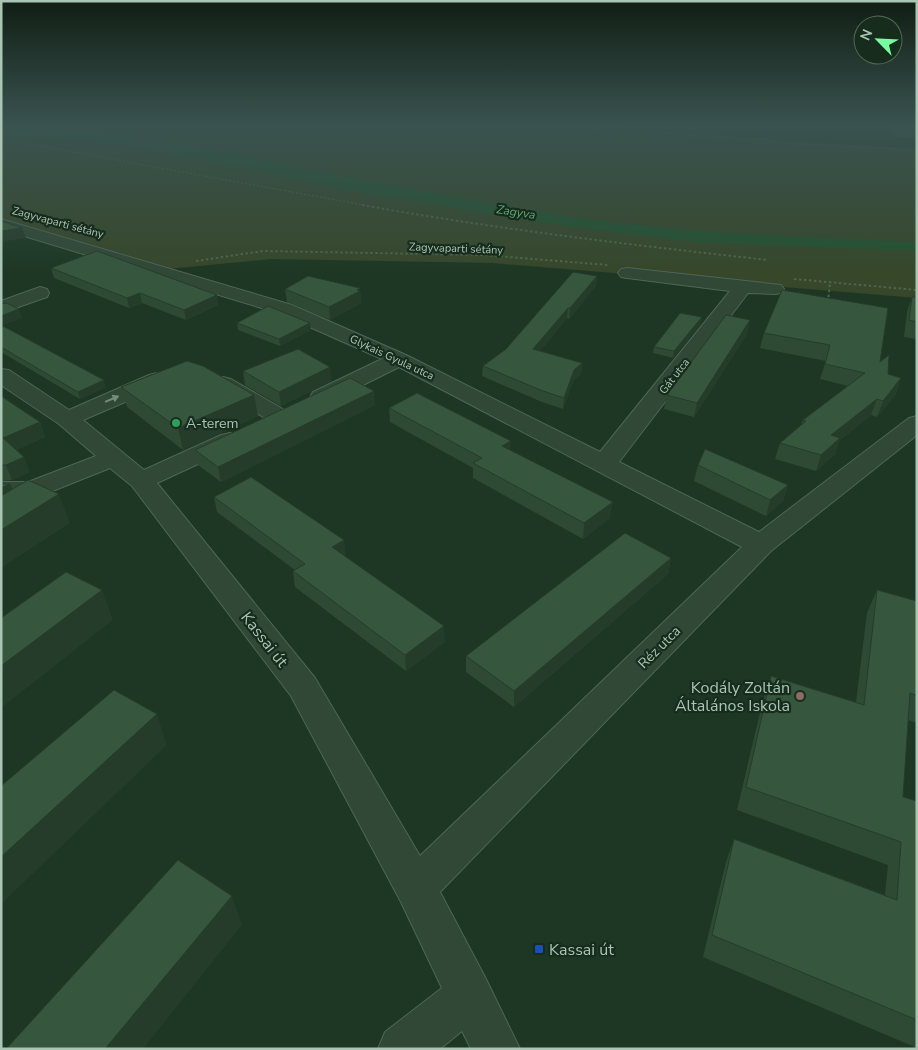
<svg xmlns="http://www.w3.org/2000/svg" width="918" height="1050" viewBox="0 0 918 1050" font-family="'Nunito Sans',sans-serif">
<rect width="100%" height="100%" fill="#1d3724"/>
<!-- green -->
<path fill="#36472a" d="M1,126H601L917,150V298L492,263L271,259L168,269L1,226Z"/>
<!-- water -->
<path fill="#245130" d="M1,126L95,132L167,141L364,180L536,211L618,223L706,232L917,242V251L703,243L611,232L525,220L346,190L149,149L101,143L1,135Z"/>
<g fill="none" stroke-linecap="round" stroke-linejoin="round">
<defs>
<path id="minor" d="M1,219L292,305L406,355L600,452L730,291L627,278L621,277L618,273L621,269L627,268L781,285L784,289L781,293L775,294L748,293L619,462L759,532L909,418L917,416V435L771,551L440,892L486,979L520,1049H471L462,1031L440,1049H378L385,1032L442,988L401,902L291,696L132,486L110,468L40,496L31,498H1V482H28L96,456L59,424L1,385V369L9,370L69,410L149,375L157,373L165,375L168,380L165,385L83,420L144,470L221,435L230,433L239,435L242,440L239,445L157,483L315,678L420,856L742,547L399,367L329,402L321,404L313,402L310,397L313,392L382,359L278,313L1,229Z
M40,287L47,289L49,293L47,297L1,313V301Z
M223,377L231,379L288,412L292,417L288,422L280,424L272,422L215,389L212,384L215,379Z"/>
</defs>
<!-- minor casing -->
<use href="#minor" stroke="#4e6656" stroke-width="2"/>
<!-- path-far1 -->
<path stroke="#4e644c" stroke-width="1" stroke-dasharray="2 2" stroke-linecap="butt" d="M563,126L798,144L917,149
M868,129L894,130
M1,139L369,206"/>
<!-- path -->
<path stroke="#4e644c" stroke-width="2" stroke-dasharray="2.5 2.5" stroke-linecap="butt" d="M362,205C496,229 632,245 768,260
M196,261L263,251L483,255L608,265
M794,279L917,290
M828,302L830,282"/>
<!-- minor -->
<use href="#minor" fill="#314837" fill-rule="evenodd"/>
</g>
<!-- wall -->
<path fill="#2e4a35" d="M886,126H917V137H897Z
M51,268L218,305L186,320L142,303L129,308L54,278Z
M597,276L596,286L569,319L567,318L540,351L582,363L581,374L573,381L563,409L542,402L482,376L483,366L506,349Z
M360,288L361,303L330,320L287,302L285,289Z
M782,290L880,362L888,374L901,378L896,394L877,417L871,415L839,441L835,454L816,471L775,459L780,443L801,425L803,420L848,386L820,379L826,361L760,348L764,333Z
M912,297H917V339L904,337L907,312Z
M750,320L747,334L694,417L664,409L667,395Z
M237,323H310L311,330L280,346L238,330Z
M701,324L673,358L653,353L654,347Z
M1,329L106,387L80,399L1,352Z
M243,371L332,381L281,406L245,385Z
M121,387L258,416L183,450L127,407Z
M1,396L40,422L45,437L16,450L30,472L12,480L1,481Z
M375,405L221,482L198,465L195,450Z
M389,408L510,450L610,518L583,539L473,478V468L390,422Z
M698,465L788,485L783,501L766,516L694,481Z
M214,497L344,540L345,556L445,642L406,671L295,587L293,571L295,570L217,512Z
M671,558L668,574L514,707L466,672V656Z
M877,590L917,601V723L908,720L903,797L917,801V1048L703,957L726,862L734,839L885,895L888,865L737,810L763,700L771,676L856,702L867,613Z"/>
<!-- shaded-wall -->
<path fill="#263c2b" d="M22,228L26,238L1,242V231Z
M597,276L596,286L569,319L570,308Z
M360,288L361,303L330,320L329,307Z
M140,293L142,303L129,308L127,298Z
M217,295L218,305L186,320L184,310Z
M568,308L567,318L533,360V349Z
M19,309L22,318L1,326V316Z
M702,317L701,324L673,358L674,351Z
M750,320L747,334L694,417L697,403Z
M310,323L311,330L280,346L279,339Z
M582,363L581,374L573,381L563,409L564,398L574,370Z
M330,367L332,381L281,406L279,392Z
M901,378L896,394L877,417L883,401Z
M104,380L106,387L80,399L78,392Z
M374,391L375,405L221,482L218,467Z
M254,395L258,416L183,450L178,428Z
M877,399L871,415L839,441L835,454L816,471L821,455L831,435Z
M40,422L45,437L9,453L3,438Z
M511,441L510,455L502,446Z
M24,457L30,472L12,480L6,465Z
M10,484L17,500L1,506V488Z
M788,485L783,501L766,516L770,500Z
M59,494L70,523L1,568V530Z
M613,502L610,518L583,539L584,523Z
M344,540L346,556L334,563L332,547Z
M671,558L668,574L514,707V691Z
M102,590L113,620L1,708V666Z
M444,626L445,642L406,671L405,655Z
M157,714L167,745L1,904V857Z
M232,896L242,925L143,1049H105Z"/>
<!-- building -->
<path fill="#36563e" stroke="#263c2b" d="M1,221L22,228L1,231Z
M97,251L217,295L184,310L140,293L127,298L51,268Z
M573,272L597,276L570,308H568L533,349L582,363L574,370L564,398L543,391L483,366L506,349Z
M308,276L360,288L357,290L360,291L329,307L285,289Z
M782,290L888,308L880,362L889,355L888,374L901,378L883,401L877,399L831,435L840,438L821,455L780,443L806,421L803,420L865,373L825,364L830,345L764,333Z
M912,297H917V322L909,320Z
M6,303L19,309L1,316V304Z
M268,306L310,323L279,339L237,323Z
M680,313L702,317L674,351L654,347Z
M726,315L750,320L697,403L667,395Z
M3,326L104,380L78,392L1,347V329Z
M298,349L330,367L279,392L243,371Z
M187,361L203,366L254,395L178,428L121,387Z
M350,378L374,391L218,467L195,450Z
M417,393L511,441L502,446L613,502L584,523L473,463L482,458L389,408Z
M1,396L40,422L3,438L24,457L6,465H1Z
M705,449L788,485L770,500L698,465Z
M251,477L344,540L332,547L444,626L405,655L293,571L305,564L214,497Z
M28,480L59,494L1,530V496Z
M1,484H10L1,488Z
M625,533L671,558L514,691L466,656Z
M66,572L102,590L1,666V618Z
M877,590L917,601V696L910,693L903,797L917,801V1020L712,935L734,839L897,900L901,842L746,787L771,676L864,705Z
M114,690L157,714L1,857V786Z
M178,860L232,896L105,1049H6Z"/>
<!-- one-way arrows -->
<defs><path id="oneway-solid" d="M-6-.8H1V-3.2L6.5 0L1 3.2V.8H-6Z" transform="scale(1.25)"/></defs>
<use fill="#748d7b" href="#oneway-solid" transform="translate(112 399) rotate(-23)"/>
<!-- sky -->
<linearGradient id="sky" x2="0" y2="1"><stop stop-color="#101e14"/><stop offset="0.46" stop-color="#3a5350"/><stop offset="1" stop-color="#3a5350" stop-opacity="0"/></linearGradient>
<rect width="918" height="273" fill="url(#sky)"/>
<!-- markers -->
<circle fill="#2e9e5b" stroke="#172c1d" stroke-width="2" cx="176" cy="423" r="5"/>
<circle fill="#8d6e63" stroke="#172c1d" stroke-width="2" cx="800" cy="696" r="5"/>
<rect fill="#1a4fb4" stroke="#172c1d" stroke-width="2" x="534" y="944" width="10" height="10" rx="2.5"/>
<g text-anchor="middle" stroke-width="4.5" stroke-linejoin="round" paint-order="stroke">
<!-- far-street labels -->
<g font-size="11" fill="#aac5b3" stroke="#172c1d">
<text transform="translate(58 222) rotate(15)" y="4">Zagyvaparti sétány</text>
<text transform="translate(456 248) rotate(2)" y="4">Zagyvaparti sétány</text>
<text transform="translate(392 357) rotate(25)" y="4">Glykais Gyula utca</text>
<text transform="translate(674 376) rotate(-52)" y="4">Gát utca</text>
</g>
<!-- far-water labels -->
<g font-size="12" font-style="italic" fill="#60a873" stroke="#172c1d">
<text transform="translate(516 212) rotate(9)" y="4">Zagyva</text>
</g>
<!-- poi labels -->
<g font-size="14" fill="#aac5b3" stroke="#172c1d" text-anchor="start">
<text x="186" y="428">A-terem</text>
</g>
<!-- street labels -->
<g font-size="14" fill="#aac5b3" stroke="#172c1d">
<text transform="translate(659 647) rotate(-45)" y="5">Réz utca</text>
</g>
<!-- near-street labels -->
<g font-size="16" fill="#aac5b3" stroke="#172c1d">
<text transform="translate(265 639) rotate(52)" y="6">Kassai út</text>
</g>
<!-- near-poi labels -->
<g font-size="16" fill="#aac5b3" stroke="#172c1d" text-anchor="end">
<text x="790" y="693">Kodály Zoltán<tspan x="790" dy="18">Általános Iskola</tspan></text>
<text x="549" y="955" text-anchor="start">Kassai út</text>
</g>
</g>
<!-- border -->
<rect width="918" height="1050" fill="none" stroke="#aac5b3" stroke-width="5"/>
<!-- north arrow -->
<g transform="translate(878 40) rotate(294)"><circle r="24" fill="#172c1d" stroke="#526959"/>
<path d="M0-4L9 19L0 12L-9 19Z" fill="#75ffa0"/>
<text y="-8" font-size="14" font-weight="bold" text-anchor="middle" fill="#aac5b3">N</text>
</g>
</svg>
